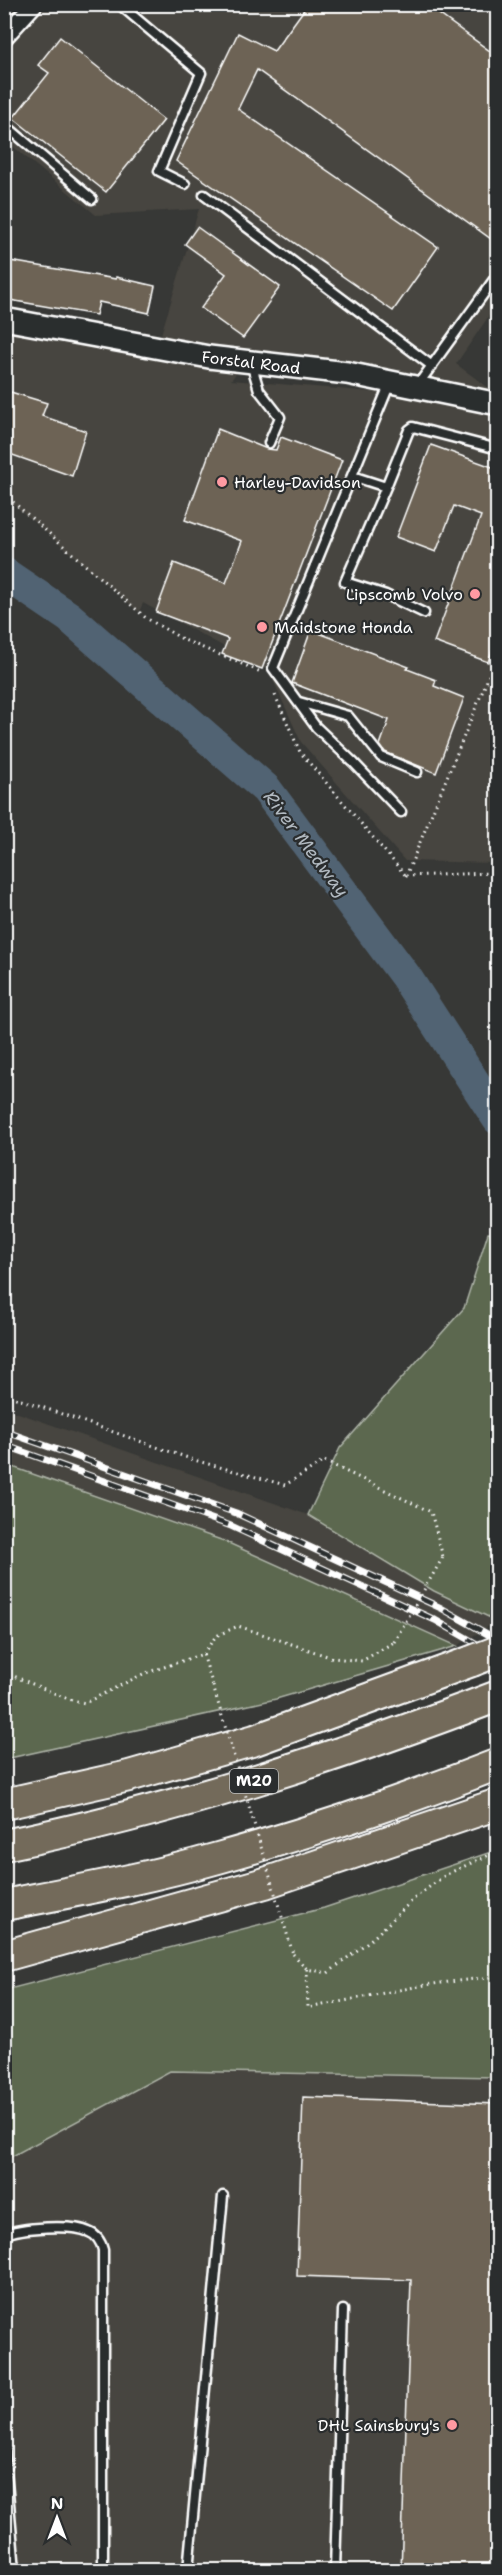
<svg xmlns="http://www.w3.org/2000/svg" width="502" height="2575" viewBox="0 0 502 2575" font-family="'Shantell Sans',sans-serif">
<rect width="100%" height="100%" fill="#373836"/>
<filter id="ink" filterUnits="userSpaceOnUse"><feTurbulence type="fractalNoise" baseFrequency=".0167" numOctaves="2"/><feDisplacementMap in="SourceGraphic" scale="12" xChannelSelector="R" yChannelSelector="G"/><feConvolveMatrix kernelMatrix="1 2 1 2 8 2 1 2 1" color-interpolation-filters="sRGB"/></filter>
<g filter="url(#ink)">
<!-- built -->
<path fill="#47453f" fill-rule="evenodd" d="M5,5H497V304L456,364L497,394V863L405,861L301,742L269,671L143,603L139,612L5,497L4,329L160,338L199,209L96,215L5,140ZM254,350L417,374L408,395L231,380Z
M4,1408L308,1515L497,1621L457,1646L224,1541L5,1464Z
M170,2071L497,2077V2570H5V2160Z"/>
<!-- green -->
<path fill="#5b674f" stroke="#adb3a7" stroke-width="1.5" d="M488,1233L498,1235L497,1621L434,1591L308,1515L340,1448L464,1308Z
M4,1464L224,1541L457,1646L276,1699L5,1759Z
M497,1850V2077L170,2071L5,2160V1990L324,1908Z"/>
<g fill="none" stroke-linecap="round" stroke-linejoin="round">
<!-- river -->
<path stroke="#516373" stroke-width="32" d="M4,573L69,617L266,789L406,977L498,1119"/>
</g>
<!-- building -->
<path fill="#6d6454" stroke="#fff" stroke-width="1.5" d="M308,4H425L498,57V244L257,70L238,109L438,247L393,311L176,161L238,33L274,51Z
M60,37L164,120L106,192L13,118L49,73L38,65Z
M197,227L280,287L243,338L201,308L226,274L185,244Z
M4,260L116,279V277L155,286L149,313L99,302L96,315L4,299Z
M4,390L47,403L42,416L86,431L72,476L4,452Z
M218,429L267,449L276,450L281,437L342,460L262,669L222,654L228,639L156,612L174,563L226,583L242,541L185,520Z
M431,445L498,469V635L488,662L434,642L481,516L454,506L436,552L396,537Z
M311,630L409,667L407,669L436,680L434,686L464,698L436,773L385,752L380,745L389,720L292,683Z
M303,2097L498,2104V2571H401L411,2280L297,2276Z"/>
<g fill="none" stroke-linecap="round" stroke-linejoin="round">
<defs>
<path id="service" d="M119,4L201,73L159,171L185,184
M4,124L92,199
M204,195L432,366
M251,363L259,390L280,417L269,443
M390,383L273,668L316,727L354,763L401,812
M417,386L498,274
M352,476L386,487L345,582L386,595L424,613
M386,487L409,430L413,427L498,449
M299,702L348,716L381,757L417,772
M4,2235C20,2227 73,2224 89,2232C97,2235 101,2242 103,2250V2570
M4,2447L15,2570
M188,2570L223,2196
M335,2570L343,2310"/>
<path id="minor" d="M4,37L34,4"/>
<path id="tertiary" d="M4,319L209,357L347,373L498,404"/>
<path id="motorway" d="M4,1804L129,1776L255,1740L472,1661
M4,1845C173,1811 337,1757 498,1696
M4,1905C76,1891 148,1878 218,1858C312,1832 406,1800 498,1764
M4,1956L265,1883L498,1804"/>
</defs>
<!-- service casing -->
<use href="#service" stroke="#fff" stroke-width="13"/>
<!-- minor casing -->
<use href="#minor" stroke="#fff" stroke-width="21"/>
<!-- tertiary casing -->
<use href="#tertiary" stroke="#fff" stroke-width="26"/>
<!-- motorway casing -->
<use href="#motorway" stroke="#fff" stroke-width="34"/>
<!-- path -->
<path stroke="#fff" stroke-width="3" stroke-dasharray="1.5 4.5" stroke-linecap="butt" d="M4,494L146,618L184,640L261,672
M275,695L300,752L406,876
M406,876L498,654
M406,876L490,873L498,884
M4,1394L194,1460L285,1485L324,1461L431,1512L443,1557
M203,1654L216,1636L238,1626L333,1658L362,1661L394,1642
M4,1672L68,1699L85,1703L143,1674L203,1654L213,1686
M293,1954L307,1969L328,1973L374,1937L417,1896L447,1874L498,1851
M307,1969L308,2008L425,1985L498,1976"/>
<!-- service -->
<use href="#service" stroke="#2a2d2e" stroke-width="8"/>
<!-- minor -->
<use href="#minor" stroke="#2a2d2e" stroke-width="16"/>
<!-- tertiary -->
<use href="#tertiary" stroke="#2a2d2e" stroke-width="21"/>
<!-- motorway -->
<use href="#motorway" stroke="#736b5a" stroke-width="30"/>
<defs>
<path id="rail" d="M4,1431L236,1513L441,1608L498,1640
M4,1445L231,1526L435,1620L498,1656"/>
</defs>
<!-- rail casing -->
<use href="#rail" stroke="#fff" stroke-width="7"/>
<!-- rail -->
<use href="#rail" stroke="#2a2d2e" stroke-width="4.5" stroke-dasharray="14" stroke-linecap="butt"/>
<defs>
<path id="motorway-bridge" d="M472,1661L498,1651"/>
</defs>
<!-- motorway-bridge casing -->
<use href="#motorway-bridge" stroke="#fff" stroke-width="34" stroke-linecap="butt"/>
<!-- path-bridge -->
<path stroke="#fff" stroke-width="3" stroke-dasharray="1.5 4.5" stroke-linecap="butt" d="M394,1642L443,1557
M213,1686L293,1954"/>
<!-- motorway-bridge -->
<use href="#motorway-bridge" stroke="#736b5a" stroke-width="30"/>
</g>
</g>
<!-- markers -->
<g fill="#ff9aa2" stroke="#2a2d2e" stroke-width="2">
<circle cx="222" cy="482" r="6"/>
<circle cx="475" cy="594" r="6"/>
<circle cx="262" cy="627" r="6"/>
<circle cx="452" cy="2425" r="6"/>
</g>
<g text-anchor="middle" stroke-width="4.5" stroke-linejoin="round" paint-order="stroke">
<!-- shield labels -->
<rect fill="#2a2d2e" stroke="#bfc0c0" stroke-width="1.5" x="230" y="1769" width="48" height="24" rx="4.5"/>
<g font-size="15" font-weight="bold" fill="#fff">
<text x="254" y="1786">M20</text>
</g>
<!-- street labels -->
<g font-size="16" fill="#fff" stroke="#2a2d2e">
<text transform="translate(251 362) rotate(7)" y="6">Forstal Road</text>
</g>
<!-- poi labels -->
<g font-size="16" fill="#fff" stroke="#2a2d2e" text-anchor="start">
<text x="234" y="488">Harley-Davidson</text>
<text x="463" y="600" text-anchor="end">Lipscomb Volvo</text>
<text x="274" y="633">Maidstone Honda</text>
<text x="440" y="2431" text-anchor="end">DHL Sainsbury's</text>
</g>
<!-- water labels -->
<g font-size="18" font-style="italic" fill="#b1b9c0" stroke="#2a2d2e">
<text transform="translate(306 844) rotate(53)" y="6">River Medway</text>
</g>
</g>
<!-- margin -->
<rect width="502" height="2575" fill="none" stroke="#2a2d2e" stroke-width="24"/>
<rect x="12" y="12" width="478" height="2551" fill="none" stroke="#fff" stroke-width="2" filter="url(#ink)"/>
<!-- north arrow -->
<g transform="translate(57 2518)" stroke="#2a2d2e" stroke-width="4.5" paint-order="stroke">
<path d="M0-4.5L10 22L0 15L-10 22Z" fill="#ffffff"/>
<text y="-9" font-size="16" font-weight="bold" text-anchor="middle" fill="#ffffff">N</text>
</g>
</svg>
